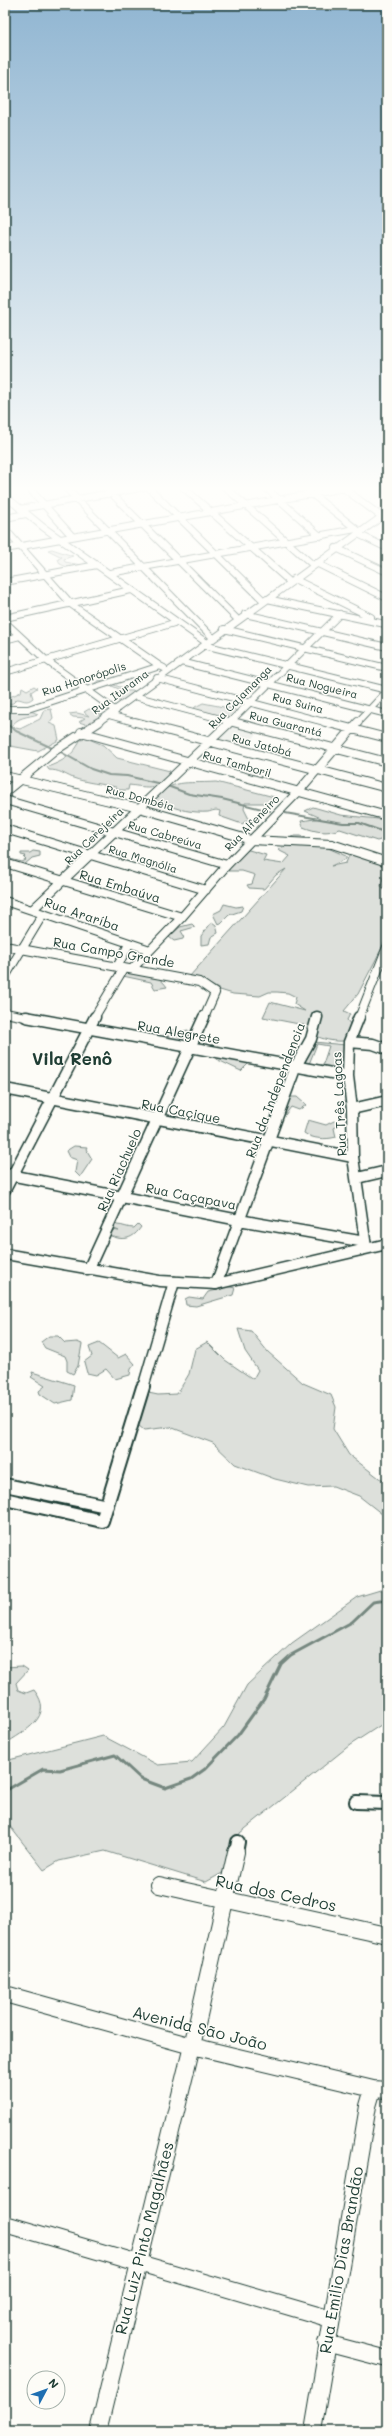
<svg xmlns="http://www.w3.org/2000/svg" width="392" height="2436" viewBox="0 0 392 2436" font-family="Mali,sans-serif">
<rect width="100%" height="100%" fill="#fdfcf7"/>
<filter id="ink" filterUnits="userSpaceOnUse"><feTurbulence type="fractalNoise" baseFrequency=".025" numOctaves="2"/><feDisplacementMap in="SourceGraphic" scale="8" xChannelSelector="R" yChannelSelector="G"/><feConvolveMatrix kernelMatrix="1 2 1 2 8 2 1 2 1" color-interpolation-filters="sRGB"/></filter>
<g filter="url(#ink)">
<!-- built -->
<path fill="#eceee9" d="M233,723L260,730L243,750L211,741Z"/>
<!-- green -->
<path fill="#dde0db" stroke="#7e8e88" d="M52,549L73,556L64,559L65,562L81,565L69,568L60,564L58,559L62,557L48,550Z
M100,680C110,680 116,689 126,687L122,691H137L125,701H117L119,698L112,696L121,690L112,686H90Z
M34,686L37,688L31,692L33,698C26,704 23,699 17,699L13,703L5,705V699L21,692L22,687L27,690Z
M203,703L234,709L238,713L234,714L228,719L193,710L195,707Z
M51,709L53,718L49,723L56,726L59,740L38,751L5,745V713L31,711L38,714C29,717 15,717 12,727L20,729L40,719L44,710Z
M89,709L101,711L98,713L102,715L100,718L88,725L79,722L85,718L73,717L69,714L77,713L89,716L84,712Z
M89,739L103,745L117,758L170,771C163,792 146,787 129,785L128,790H118L116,787C102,784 87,783 73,778C64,774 59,770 49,770L47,767C60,763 76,754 80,740Z
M216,782L278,798L274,803H245L244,809L249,819L242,824L219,816L220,811C215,809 213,811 208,812C195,813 175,810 165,803L154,804L150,800C176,778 183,784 216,782Z
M313,807L341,815L387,820V838L377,841L340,829C327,834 316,832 303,827L301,821L321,818L305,811Z
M295,836H301L346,856V859L331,866L346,863L351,850L387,863V874L383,877L381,886L387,894V938L358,994L344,1011L350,1014L347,1020L351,1025L344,1041C331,1042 311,1038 304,1025L263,1017L270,1002L305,1011L294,1004L296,997L288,993L277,992H269L260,996L233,994L220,990L199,978L189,977L286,869L276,875L264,889L249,888L247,885L252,884L255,875L242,871H227L242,848L266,855L263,861L283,864L290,856L278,850L289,845L291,837Z
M33,851L40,852V856L32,858L24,865L7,861L10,859L22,862L26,860L24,858L26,856L21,855V853H30Z
M224,904L236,907L243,906L241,911L229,915L221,923L218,924L213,914L221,910Z
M212,922L216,925L218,933L211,937L209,944L201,945V936Z
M192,924L195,927L181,931L184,936L183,939L174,941L169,937L180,927Z
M123,971C140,972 156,971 167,987L155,989L151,982L123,976Z
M170,1029L179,1032L188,1030L193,1037L184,1045L166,1042L164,1035L167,1030Z
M314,1042L346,1045L344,1063L329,1071L322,1067L329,1046L317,1044L309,1064H303L304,1059Z
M217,1056L241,1060L248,1064L241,1071L216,1059L215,1058Z
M283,1097H297L306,1105L299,1110L291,1107L285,1115H282L276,1110V1103Z
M308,1120L326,1125L334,1121L340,1124L334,1128L336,1137C326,1140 312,1139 304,1133Z
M74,1146L87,1147L86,1149L92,1159L80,1177L75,1172L77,1160L69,1157L66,1151Z
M114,1222L117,1225C123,1225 127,1228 134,1228L138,1224L141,1227C133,1239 124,1241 111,1236V1230L119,1231L110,1227Z
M226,1286L235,1288L233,1295L196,1306L186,1305L185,1299L189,1297L203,1299L208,1292L222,1289Z
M238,1329L251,1331L268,1352L303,1383L331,1395L336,1407L333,1429L349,1455L387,1484V1518L359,1496L333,1486L308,1487L275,1479L235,1464L213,1443L170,1427L144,1430L134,1422L139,1391L158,1395L177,1394L189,1374L195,1349L207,1342L225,1360L253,1379L258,1370L245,1351Z
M49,1336H58L65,1343L77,1342L82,1344L78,1366L73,1374L67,1371V1361L65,1356L45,1348L41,1342Z
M99,1343L118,1358L126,1354L135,1364L131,1369L130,1375L115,1379L106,1369L96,1375L87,1373L84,1362L92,1356L89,1347Z
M32,1372L74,1385L72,1400L55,1404L40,1394L39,1391L45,1386L31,1377L33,1375Z
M387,1588V1721L350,1745L240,1833L234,1859L224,1872L206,1882L105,1851L59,1861L44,1870L5,1820V1761L103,1736L158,1765L192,1762L224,1727L247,1685L292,1643L357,1597Z
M22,1666L28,1670L16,1683L18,1690L26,1693L34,1690C56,1717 24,1731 5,1744V1667Z"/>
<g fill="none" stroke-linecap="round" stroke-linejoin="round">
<!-- stream-far1 -->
<path stroke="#75877f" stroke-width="2" d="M5,723L16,731L52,748
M59,751L91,769L109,775L127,776L157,783
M170,787L189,794L222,799L270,811
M285,813L343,823H359L387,833"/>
<!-- stream -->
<path stroke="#75877f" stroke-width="3" d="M5,1791L43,1769L60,1770L115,1755L141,1779L165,1788L191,1779L205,1769L238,1735L264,1699L281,1664L291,1655L352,1622L373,1602L387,1600"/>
<defs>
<path id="minor-far4" d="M28,487L72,536
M65,487L213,638
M105,487L238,620
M148,487L264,601
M183,487L290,582
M225,487L313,565
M265,487L320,536
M303,487L360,532
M342,487L382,517
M382,487L387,491
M5,496L43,527L207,643
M20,509L146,487
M5,518L26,514
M5,529L72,605L160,666
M358,534L387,548
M336,548L387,572
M5,549L350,487
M316,563L387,598
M110,573L356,529
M294,579L371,617
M5,582L97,565
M267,599L385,624
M245,614L387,647
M5,618L131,590
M5,622L47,661L116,711
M224,629L387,668
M5,640L20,636
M204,645L387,690
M181,662L387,714
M5,672L174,623
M157,678L328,723
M134,696L236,723
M5,709H28L160,666L164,668
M109,715L138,723
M97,723L387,513
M229,723L340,614
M357,723L387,691"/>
<path id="minor-far3" d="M135,722L387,788
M233,722L387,762
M325,722L387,738
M81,732L387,816
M5,776L139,808L251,840L332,844L387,862
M5,792L56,750L99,722
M5,800L227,865
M5,829L206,890
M5,863L182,917
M5,901L150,950
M32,910L230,722
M5,946L199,982L215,993L204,1018
M117,967L129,944
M132,969L182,917L227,865L298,792L358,722
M5,977L43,914
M5,1013L31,1018
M94,1018L124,968
M359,1018L387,947"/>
<path id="minor-far2" d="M26,1017L348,1076
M359,1017L349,1042L348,1076L352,1109L353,1157L366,1247
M349,1042L373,1044L387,1049
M5,1089L353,1157
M352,1109L387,1101
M5,1174L239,1220L365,1242
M357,1178L387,1171
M5,1190L95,1017
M88,1270L204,1017
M216,1284L296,1066L311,1039L317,1017
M143,1388L174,1282"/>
<path id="minor-far1" d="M5,1485L107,1506
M5,1499L102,1521L143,1387
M356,1802L387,1803
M236,1853L238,1842"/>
<path id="minor" d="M159,1885L387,1935
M5,1994L192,2046L373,2089L387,2090
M5,2224L331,2319
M326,2343L387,2359
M98,2431L192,2046L236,1852
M313,2431L368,2106L373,2089"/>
<path id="major" d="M387,1239V1249L216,1289L160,1286L5,1259V1249L160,1276L216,1279Z"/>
</defs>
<!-- minor-far4 casing -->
<use href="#minor-far4" stroke="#1f3d34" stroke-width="8"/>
<!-- minor-far3 casing -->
<use href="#minor-far3" stroke="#1f3d34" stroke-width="10"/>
<!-- minor-far2 casing -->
<use href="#minor-far2" stroke="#1f3d34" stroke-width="13"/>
<!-- minor-far1 casing -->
<use href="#minor-far1" stroke="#1f3d34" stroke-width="16"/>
<!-- minor casing -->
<use href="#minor" stroke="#1f3d34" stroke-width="18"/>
<!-- major casing -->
<use href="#major" stroke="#1f3d34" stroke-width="3"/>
<!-- minor-far4 -->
<use href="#minor-far4" stroke="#fdfcf7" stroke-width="6"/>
<!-- minor-far3 -->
<use href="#minor-far3" stroke="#fdfcf7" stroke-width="8"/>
<!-- minor-far2 -->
<use href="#minor-far2" stroke="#fdfcf7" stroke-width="10"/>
<!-- minor-far1 -->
<use href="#minor-far1" stroke="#fdfcf7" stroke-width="12"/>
<!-- minor -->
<use href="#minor" stroke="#fdfcf7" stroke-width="16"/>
<!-- major -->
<use href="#major" fill="#fdfcf7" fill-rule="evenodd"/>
</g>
</g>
<!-- sky -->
<linearGradient id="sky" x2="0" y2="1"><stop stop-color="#91b6d2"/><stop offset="0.59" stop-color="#fefefb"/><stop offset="1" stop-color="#fefefb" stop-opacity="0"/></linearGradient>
<rect width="392" height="828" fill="url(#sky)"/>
<g text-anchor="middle" stroke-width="3" stroke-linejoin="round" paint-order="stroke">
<!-- far-street labels -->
<g font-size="11" fill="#1f3d34" stroke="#fdfcf7">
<text transform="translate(84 679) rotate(-18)" y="4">Rua Honorópolis</text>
<text transform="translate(322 686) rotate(14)" y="4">Rua Nogueira</text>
<text transform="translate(120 692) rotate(-36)" y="4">Rua Iturama</text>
<text transform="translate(240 697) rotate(-45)" y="4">Rua Cajamanga</text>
<text transform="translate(298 703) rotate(15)" y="4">Rua Suina</text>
<text transform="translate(286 724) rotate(14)" y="4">Rua Guarantá</text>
<text transform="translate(262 745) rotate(15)" y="4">Rua Jatobá</text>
<text transform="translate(237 764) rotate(16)" y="4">Rua Tamboril</text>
<text transform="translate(140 798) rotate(15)" y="4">Rua Dombéia</text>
<text transform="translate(252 823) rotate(-46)" y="4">Rua Alfeneiro</text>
<text transform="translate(165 835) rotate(16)" y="4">Rua Cabreúva</text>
<text transform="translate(94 836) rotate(-44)" y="4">Rua Cerejeira</text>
<text transform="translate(143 859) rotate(17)" y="4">Rua Magnólia</text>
</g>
<!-- street labels -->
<g font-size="13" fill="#1f3d34" stroke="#fdfcf7">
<text transform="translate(120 886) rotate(17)" y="5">Rua Embaúva</text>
<text transform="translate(82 914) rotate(19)" y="5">Rua Araríba</text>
<text transform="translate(114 952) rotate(10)" y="5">Rua Campo Grande</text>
<text transform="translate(179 1032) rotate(10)" y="5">Rua Alegrete</text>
<text transform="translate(275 1090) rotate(-69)" y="5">Rua da Independencia</text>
<text transform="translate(339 1104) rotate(-93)" y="5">Rua Três Lagoas</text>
<text transform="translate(181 1111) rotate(11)" y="5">Rua Caçique</text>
<text transform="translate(119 1170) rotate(-66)" y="5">Rua Riachuelo</text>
<text transform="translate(191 1196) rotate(11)" y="5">Rua Caçapava</text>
</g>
<!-- near-street labels -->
<g font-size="16" fill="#1f3d34" stroke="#fdfcf7">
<text transform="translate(276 1893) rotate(12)" y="6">Rua dos Cedros</text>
<text transform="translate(200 2028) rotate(14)" y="6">Avenida São João</text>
<text transform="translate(144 2238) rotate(-76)" y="6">Rua Luiz Pinto Magalhães</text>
<text transform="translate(341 2260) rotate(-80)" y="6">Rua Emilio Dias Brandão</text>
</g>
<!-- district labels -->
<g font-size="17" font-weight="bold" fill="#1f3d34" stroke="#fdfcf7">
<text x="72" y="1065">Vila Renô</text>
</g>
</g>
<!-- margin -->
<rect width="392" height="2436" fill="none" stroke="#fdfcf7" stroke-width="20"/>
<rect x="10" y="10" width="372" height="2416" fill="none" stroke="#1f3d34" stroke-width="1.5" filter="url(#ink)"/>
<!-- north arrow -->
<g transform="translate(46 2390) rotate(49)"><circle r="19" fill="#fdfcf7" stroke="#a4b0a9"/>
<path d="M0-3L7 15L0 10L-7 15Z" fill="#1f6fb2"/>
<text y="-6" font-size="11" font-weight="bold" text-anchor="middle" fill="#1f3d34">N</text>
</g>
</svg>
